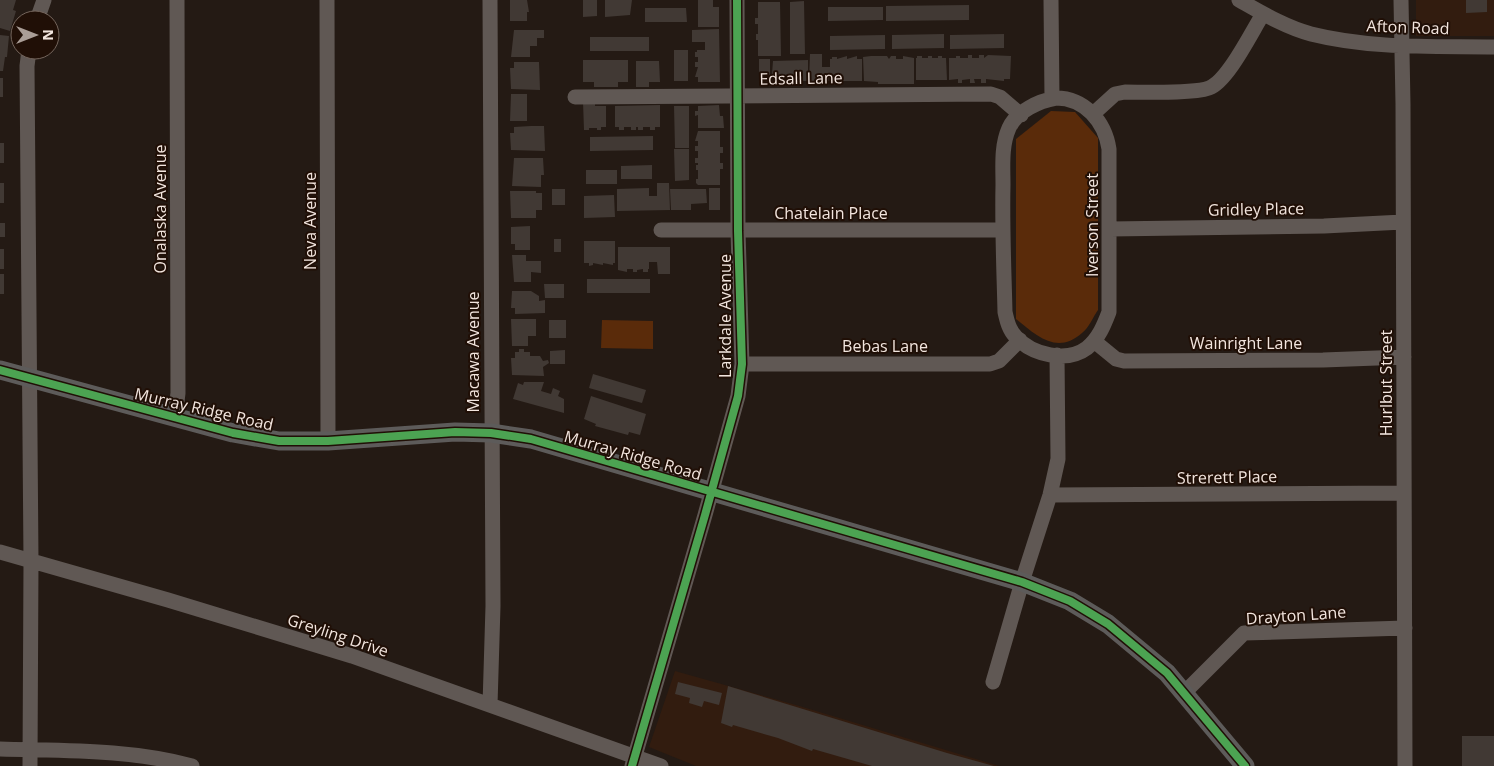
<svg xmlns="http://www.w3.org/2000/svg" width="1494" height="766" viewBox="0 0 1494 766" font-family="'Open Sans',sans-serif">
<rect width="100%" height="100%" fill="#241a14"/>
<!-- built -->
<path fill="#321c0f" d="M1416,0H1494V36H1416Z
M675,671L796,705L999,766H696L649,747Z"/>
<!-- green -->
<path fill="#5a2b0a" d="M1051,111L1075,112L1098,138V310C1093,317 1089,328 1082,333C1057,355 1037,336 1016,319V139Z
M602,320L653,321V349L601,348Z"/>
<!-- building -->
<path fill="#413934" d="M0,0H16L13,10L16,11L10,31L0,28Z
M510,0H527L529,12H527V21H510Z
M583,0H597V16L583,17Z
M605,0H632L630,15L605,17Z
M698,0H713V7H719V27H698Z
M1466,0H1487V12L1466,13Z
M804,1L805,54H790V2Z
M758,2H780L781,56H758V40H756V34H758V24H755V18H758Z
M969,5V20L886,21V6Z
M828,7H883V20L828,21Z
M645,8H686L687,22H645Z
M719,29L720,82H698V77H695L698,67H695V62H698V57H695V52H697V50H705V42H692V30Z
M514,30H544V38H537V46H530V57H511Z
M944,34V48L892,49V35Z
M1004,34V48L950,49V35Z
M0,35L9,36L7,57H5L3,71H0Z
M885,35V49L830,50V36Z
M590,37H649V51H590Z
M674,50H688V81H674Z
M810,54H822V67H830V59H832V57H837V59L847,56V59L857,56V59H862V81H809Z
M968,55H972V58H979V55H984V58L988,55L1011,56L1010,79H1004V81L986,79V83H981V79H974L975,83H970V79L962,80V83H958V79L949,80V58H956V56H960V58H968Z
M871,56H887L889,59L891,56H896V59H903V56L914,58V84H878V82L864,81L863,57Z
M917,56H922V58H928V56H932V58H938V56H942V58H946L947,80H916V58H917Z
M759,59H770V82L759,81Z
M583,60H628V82H618V87H594V82H583Z
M808,60V81H788V76H773L772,74L773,61Z
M636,61H659L660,82H649V87H636Z
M514,62H539L540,90L511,89L510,68H514Z
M0,78H3V97H0Z
M511,94H527V121H510Z
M583,102H595V106H606V127H601V130H597V128H589V130H584Z
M660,105V127H655V130H650V127H643V130H638V127H636V130H631V127H624V130H619V127H615V106Z
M719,105L720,116H723L724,128H698V115L695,116V111H698V106Z
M674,106H689V148H675Z
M531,126H544L545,151L511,150L510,133H514V127Z
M698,131H720V147H723V153H720V163H723V169H720V185H698L696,183V179H698V170H696V165H698V163H695V158H698V151H695V146H698V141H695Z
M653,136V150L590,151V137Z
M0,143H4V163H0Z
M674,149H689V180L675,181Z
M514,158H543L544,175H541V187L512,186Z
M652,165V179H621V166Z
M586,170H617V184H586Z
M0,183H4V203H0Z
M657,183H669L670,210L617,211V189L649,188V196H657Z
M709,188H720V210H709Z
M552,189H565V205H552Z
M670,189H706L707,203L691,204V210H671Z
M510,191H536V193H542V210H536V218H511Z
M614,195L615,217L584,218V196Z
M0,223H5V237H0Z
M530,226V250H515V244H511V227Z
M554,239H561V252H554Z
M584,241H615V263H613V265L603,263V265L593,263V265L589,266V263H584Z
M618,247H670V274H658L657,262H649V269H648V272H643V269L637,270V272H633V269H627V272L618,270Z
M0,249H4V269H0Z
M512,255H526V261H541V273L531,272V282H514Z
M0,274H4V294H0Z
M587,279H650V293H587Z
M544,284H564V298H545Z
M512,291H531L539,296V301L545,300V313L515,314V308H511Z
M511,319H536V336H528V346H512Z
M549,320H566V338H549Z
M519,349H524V352H530V356H540L543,361L548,360L549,363L543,367L544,376L512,375L511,358H515V352H519Z
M565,350V364H550V351Z
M593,374L646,390L642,403L589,388Z
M524,382H544L541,391L551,394L553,388L560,391L558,396L564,399V413L513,399L518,383L523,385Z
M591,396L646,414L640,435L629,432L628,435L595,426L596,424L584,419Z
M678,682L722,693L719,705L704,701L702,707L689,703L690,698L675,694Z
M728,686L947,753L994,766H872L813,749L812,751L778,738L733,725L732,727L721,723Z
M1462,736H1494V766H1462Z"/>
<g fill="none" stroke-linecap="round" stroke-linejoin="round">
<!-- minor -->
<path stroke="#605854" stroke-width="15" d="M327,0L328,441
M1051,0L1052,99
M1239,0C1262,13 1285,27 1311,34C1371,49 1433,46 1494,47
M1401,0L1403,104L1405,766
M37,20L44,0
M29,50L27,66L31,561L30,766
M575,97L991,94L1000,97L1021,115
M1056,98C1085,98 1105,122 1109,149V312C1104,325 1099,338 1087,348C1067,363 1032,355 1016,337C1009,330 1007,321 1005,312C1004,270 1002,228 1003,185C1003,166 1001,146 1009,128C1017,111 1039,101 1056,98Z
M1093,114L1115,94L1125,92C1145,92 1192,94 1209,88C1228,81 1252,31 1263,14
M1110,229L1324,226L1403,222
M661,230H1002
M1094,341L1116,359L1124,361L1323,360L1404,357
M742,364H990L999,361L1020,340
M175,418L178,393L177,0
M1050,495L1404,493
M0,552L168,600L352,656L661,766
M993,682L1022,582L1050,495L1058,459L1057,355
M1184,693L1244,633L1405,628
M490,705L493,606L490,0
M0,749C64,751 129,749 192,766
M632,766L705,515L738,396L742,364L738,231L737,0"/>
<!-- major -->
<path stroke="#5d5b5a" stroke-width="19" d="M0,370L233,433L279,441H328L455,432L491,433L531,439L1022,582L1070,601L1108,624L1167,673L1245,766"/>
<defs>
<path id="cycleway" d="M0,370L233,433L279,441H328L455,432L491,433L531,439L1022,582L1070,601L1108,624L1167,673L1245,766
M632,766L705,515L738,396L742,364L738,231L737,0"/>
</defs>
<!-- cycleway casing -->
<use href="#cycleway" stroke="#200f06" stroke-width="11"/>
<!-- cycleway -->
<use href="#cycleway" stroke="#4ca352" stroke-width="8"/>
</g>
<g text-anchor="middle" stroke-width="4" stroke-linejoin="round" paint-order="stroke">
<!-- street labels -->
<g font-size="16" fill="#f2e5de" stroke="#200f06">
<text transform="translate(1408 27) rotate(2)" y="6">Afton Road</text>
<text transform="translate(801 78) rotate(-1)" y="6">Edsall Lane</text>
<text transform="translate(160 209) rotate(-90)" y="6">Onalaska Avenue</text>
<text transform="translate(1256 209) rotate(-1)" y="6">Gridley Place</text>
<text x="831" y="219">Chatelain Place</text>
<text transform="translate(310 221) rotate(-90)" y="6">Neva Avenue</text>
<text transform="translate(1092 225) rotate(-90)" y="6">Iverson Street</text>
<text transform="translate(725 316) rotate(-90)" y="6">Larkdale Avenue</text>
<text x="1246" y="349">Wainright Lane</text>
<text x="885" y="352">Bebas Lane</text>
<text transform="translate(473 352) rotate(-90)" y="6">Macawa Avenue</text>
<text transform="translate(1386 383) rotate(-90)" y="6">Hurlbut Street</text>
<text transform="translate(204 409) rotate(13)" y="6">Murray Ridge Road</text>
<text transform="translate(633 455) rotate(16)" y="6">Murray Ridge Road</text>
<text transform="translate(1227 477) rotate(-1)" y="6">Strerett Place</text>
<text transform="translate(1296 615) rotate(-4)" y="6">Drayton Lane</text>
<text transform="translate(338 635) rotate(18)" y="6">Greyling Drive</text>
</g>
</g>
<!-- north arrow -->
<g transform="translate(35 35) rotate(90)"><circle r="24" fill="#200f06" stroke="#74655c"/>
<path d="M0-4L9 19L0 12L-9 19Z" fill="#aa9e97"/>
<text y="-8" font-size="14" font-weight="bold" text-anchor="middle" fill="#f2e5de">N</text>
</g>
</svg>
